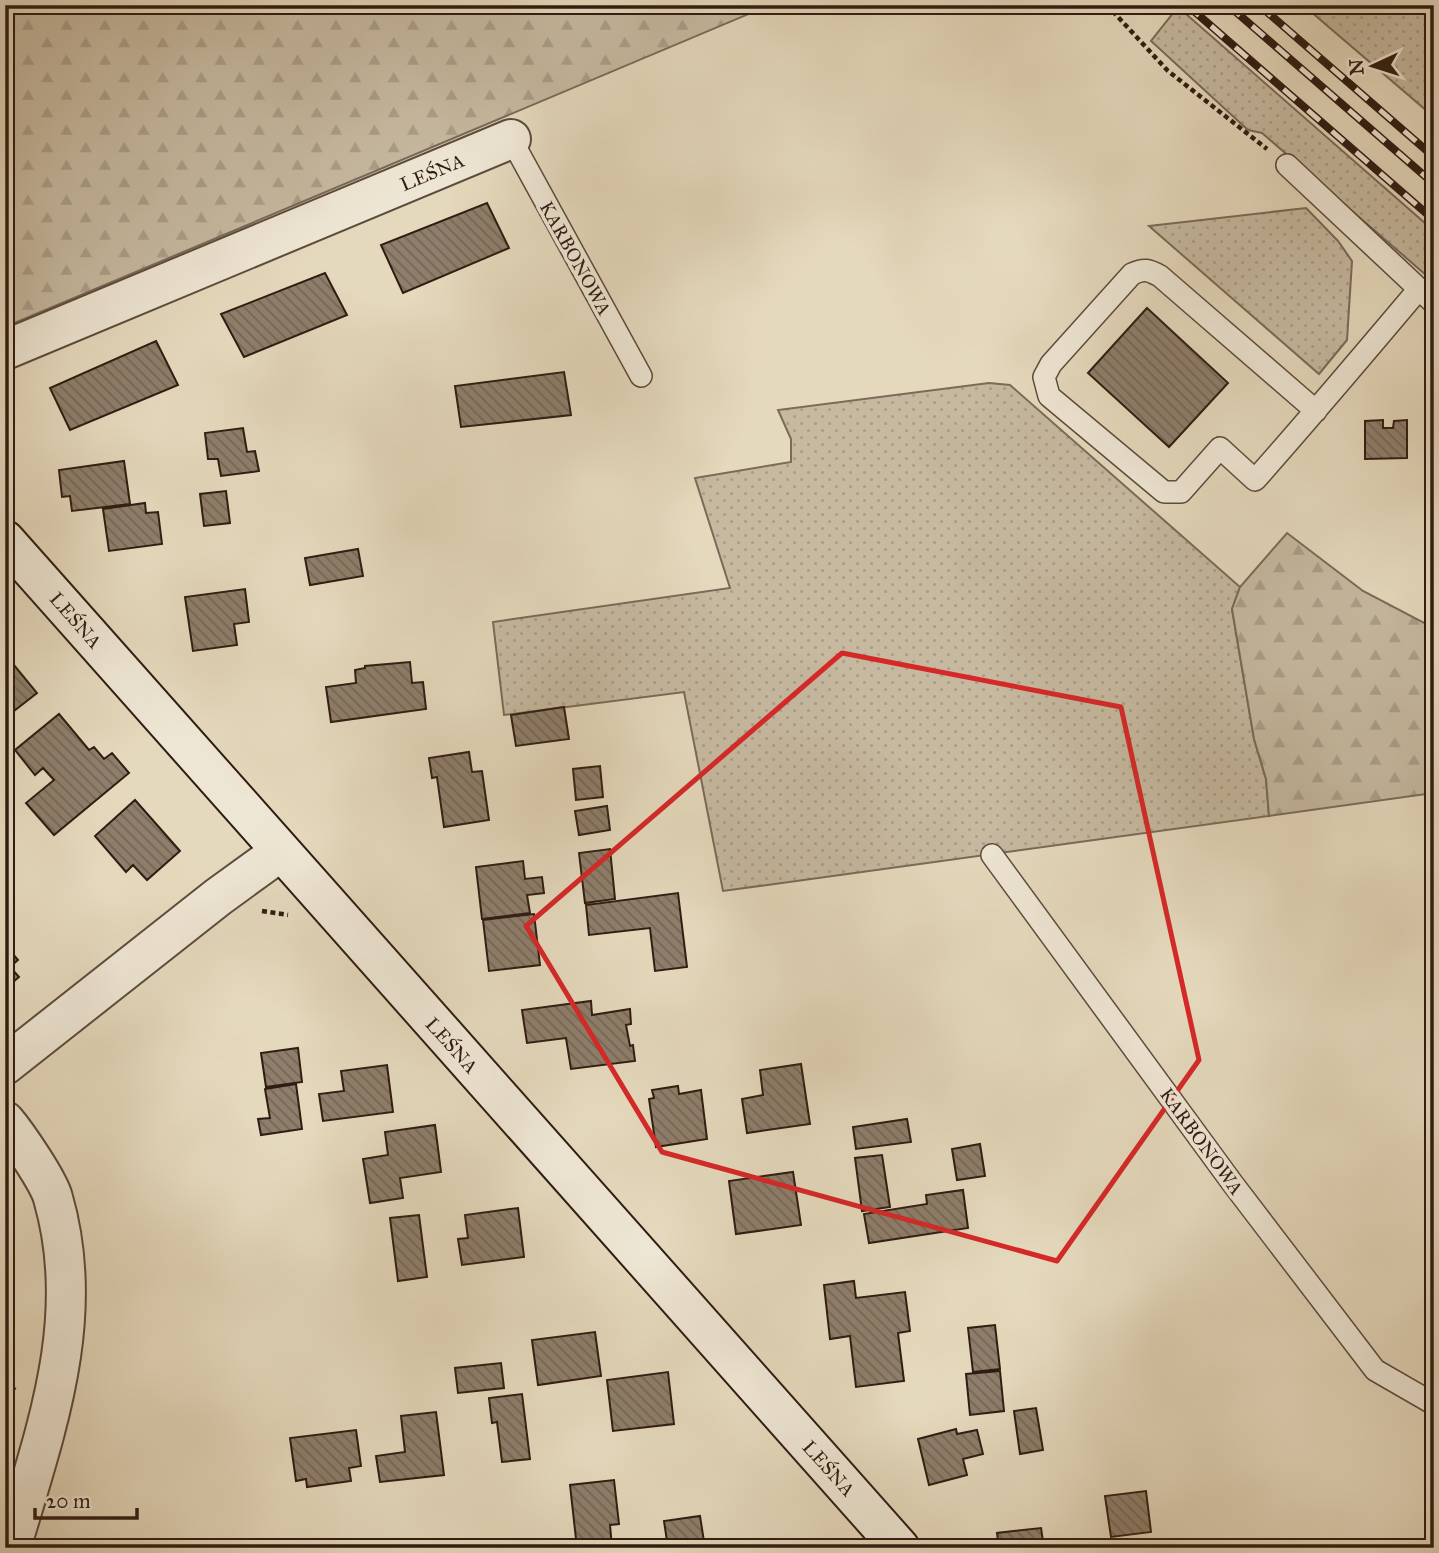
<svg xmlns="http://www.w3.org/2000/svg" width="1439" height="1553" viewBox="0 0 1439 1553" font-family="'IM FELL Great Primer',serif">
<defs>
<pattern id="grass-dots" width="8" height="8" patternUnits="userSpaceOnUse" patternTransform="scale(1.75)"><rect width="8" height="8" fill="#c6b9a0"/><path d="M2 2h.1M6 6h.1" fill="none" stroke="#aa9e89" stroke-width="1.8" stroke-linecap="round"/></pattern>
<pattern id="forest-firs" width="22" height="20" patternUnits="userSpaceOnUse" patternTransform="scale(1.75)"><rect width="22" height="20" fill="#c6b9a0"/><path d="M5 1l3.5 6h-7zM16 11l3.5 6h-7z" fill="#aa9e89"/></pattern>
<pattern id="building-back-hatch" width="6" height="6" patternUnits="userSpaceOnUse" patternTransform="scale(1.75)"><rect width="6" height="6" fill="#8e7e6b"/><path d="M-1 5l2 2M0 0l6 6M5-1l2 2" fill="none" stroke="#746657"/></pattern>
</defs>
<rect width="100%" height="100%" fill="#e5d9bd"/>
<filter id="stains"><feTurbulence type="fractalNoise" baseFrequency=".00286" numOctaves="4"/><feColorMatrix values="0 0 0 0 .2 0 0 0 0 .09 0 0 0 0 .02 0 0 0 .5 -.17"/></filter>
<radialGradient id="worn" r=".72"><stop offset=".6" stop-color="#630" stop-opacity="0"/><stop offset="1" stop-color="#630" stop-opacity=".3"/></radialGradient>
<!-- grass -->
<path fill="url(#grass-dots)" stroke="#7a6a59" stroke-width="2" d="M1303,5H1434V117Z
M1178,7L1434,231V282L1262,133L1248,130L1151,41Z
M1306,208L1338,241L1352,261L1347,340L1319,374L1149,226Z
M989,383L1010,385L1240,587L1232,609L1254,739L1266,779L1269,816L723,891L684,692L504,715L493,622L730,588L695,478L791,462V439L778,410Z"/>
<!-- forest -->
<path fill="url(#forest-firs)" stroke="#7a6a59" stroke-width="2" d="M5,5H770L5,327Z
M1287,533L1363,591L1434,628V793L1269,816L1266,779L1254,739L1232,609L1240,587Z"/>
<!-- building -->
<path fill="url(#building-back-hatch)" stroke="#2f1c12" stroke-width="2" d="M487,203L509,248L403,293L381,245Z
M325,273L347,315L244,357L221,314Z
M1147,308L1228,383L1169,447L1088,373Z
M156,341L178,385L70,430L50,388Z
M564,372L571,415L461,427L455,386Z
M1383,420V428H1393L1394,421L1407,420V458L1365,459V421Z
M243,428L247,452L255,451L259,471L221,476L218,459H208L205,433Z
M124,461L130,504L72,511L70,496L62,497L59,470Z
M226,491L230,523L204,526L200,494Z
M145,503L146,513L158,512L162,544L109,551L103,509Z
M358,549L363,576L310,585L305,558Z
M245,589L249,622L234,624L237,645L193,651L185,597Z
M9,659L37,693L5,718V662Z
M410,662L412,683L423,682L426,709L331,722L326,687L356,683L355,670L365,668V666Z
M564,707L569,739L516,746L511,715Z
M59,714L89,750L94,747L104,759L112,753L129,773L54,835L26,803L54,780L43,768L35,775L15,750Z
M469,752L472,772L482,771L489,820L444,827L437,777L432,778L429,758Z
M600,766L603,797L576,800L573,769Z
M135,800L180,851L147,880L133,865L126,872L95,836Z
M607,806L610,830L579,835L575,811Z
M610,849L615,899L585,903L579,853Z
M523,861L525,879L542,877L544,893L527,895L530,913L482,919L476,867Z
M678,893L687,967L655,971L650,928L589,935L586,905Z
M534,914L540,965L489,971L483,920Z
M5,945L18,960L10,967L19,977L5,989Z
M591,1001L592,1015L630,1009L631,1024L626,1025L630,1046L633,1045L635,1061L571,1069L566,1038L527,1043L522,1010Z
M298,1048L302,1082L266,1087L261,1053Z
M801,1064L810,1124L747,1133L742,1099L763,1095L760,1070Z
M387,1065L393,1112L323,1121L319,1094L344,1091L341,1071Z
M296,1084L302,1129L261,1135L258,1119L270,1118L265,1089Z
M678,1086L679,1094L701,1090L707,1139L656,1147L649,1099L654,1098L652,1090Z
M907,1119L911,1142L856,1149L853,1127Z
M435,1125L441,1172L400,1178L403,1198L370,1203L363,1159L388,1155L385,1132Z
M980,1144L985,1176L957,1180L952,1149Z
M882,1155L890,1207L862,1211L855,1158Z
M793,1172L801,1225L736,1234L729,1181Z
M963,1190L968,1228L869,1243L864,1214L927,1204L926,1195Z
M518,1208L524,1257L462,1265L458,1239L468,1238L465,1215Z
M419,1215L427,1277L398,1281L390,1218Z
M854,1281L856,1298L905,1292L910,1331L898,1333L904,1381L856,1387L850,1336L830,1339L824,1285Z
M995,1325L1000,1369L973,1372L968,1328Z
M595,1332L601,1376L538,1385L532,1340Z
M501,1363L504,1388L458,1393L455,1368Z
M1000,1371L1004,1411L970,1415L966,1374Z
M668,1372L674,1424L613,1431L607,1380Z
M522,1394L530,1459L502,1462L497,1422L492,1423L489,1398Z
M1036,1408L1043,1450L1020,1454L1014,1411Z
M436,1412L444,1475L380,1482L376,1456L405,1452L401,1416Z
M956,1429L957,1434L977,1430L983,1454L963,1459L967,1475L929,1485L918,1439Z
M356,1430L361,1466L349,1468L351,1481L307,1487L306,1479L296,1481L290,1438Z
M614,1480L619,1524L610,1525L612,1547L577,1548L570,1485Z
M1146,1491L1151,1532L1111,1537L1105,1496Z
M700,1516L705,1548H668L664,1521Z
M1041,1528L1044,1548H999L997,1533Z"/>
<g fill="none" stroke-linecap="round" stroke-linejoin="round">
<defs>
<path id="lane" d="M511,139L641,376
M1287,165L1434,303
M1316,411L1160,276C1149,270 1144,268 1132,274L1051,364L1044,377L1049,396L1164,492H1181L1220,448L1255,480C1311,417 1364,354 1418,290
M992,855L1233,1184L1375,1370L1434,1404"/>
<path id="street" d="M5,350L511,139
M5,1065L218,897L280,852
M5,1121C17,1135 49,1182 53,1198C88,1319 45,1432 11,1548"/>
<path id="secondary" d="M5,540L900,1548"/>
</defs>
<!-- lane casing -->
<use href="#lane" stroke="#5c4b3d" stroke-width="24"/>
<!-- street casing -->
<use href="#street" stroke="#5c4b3d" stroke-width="42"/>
<!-- secondary casing -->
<use href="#secondary" stroke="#2f1c12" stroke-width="42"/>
<!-- path -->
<path stroke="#2f1c12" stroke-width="4.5" stroke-dasharray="5 3.5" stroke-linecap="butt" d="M1107,5L1168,71L1267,149
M262,911L288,915
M5,1381L16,1391"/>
<!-- lane -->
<use href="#lane" stroke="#eee6d4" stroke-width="21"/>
<!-- street -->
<use href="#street" stroke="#eee6d4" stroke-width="38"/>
<!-- secondary -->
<use href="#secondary" stroke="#eee6d4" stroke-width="38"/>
<defs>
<path id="rail" d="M1187,5L1434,220
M1228,5L1434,184
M1259,5L1434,157"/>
</defs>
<!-- rail casing -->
<use href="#rail" stroke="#2f1c12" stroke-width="8"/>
<!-- rail -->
<use href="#rail" stroke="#eee6d4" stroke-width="5" stroke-dasharray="16" stroke-linecap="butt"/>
</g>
<!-- marked area -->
<path fill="none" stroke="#d62828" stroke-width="5" stroke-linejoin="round" d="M842,653L1121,707L1199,1060L1057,1261L662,1152L526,926Z"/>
<g text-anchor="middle" stroke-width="7" stroke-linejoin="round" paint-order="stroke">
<!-- street labels -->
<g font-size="19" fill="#2f1c12" stroke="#eee6d4">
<text transform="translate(432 172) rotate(-23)" y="7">LEŚNA</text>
<text transform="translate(576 258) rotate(61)" y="7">KARBONOWA</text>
<text transform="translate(76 620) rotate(49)" y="7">LEŚNA</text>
<text transform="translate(452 1045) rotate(48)" y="7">LEŚNA</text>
<text transform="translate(1202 1141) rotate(54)" y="7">KARBONOWA</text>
<text transform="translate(829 1468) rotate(48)" y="7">LEŚNA</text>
</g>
</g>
<!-- margin -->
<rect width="1439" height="1553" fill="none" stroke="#e5d9bd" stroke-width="28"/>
<rect x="7" y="7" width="1425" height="1539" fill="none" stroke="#2f1c12" stroke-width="3.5"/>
<rect x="14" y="14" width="1411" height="1525" fill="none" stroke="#2f1c12" stroke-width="2"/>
<!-- north arrow -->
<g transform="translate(1373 66) rotate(266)" stroke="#eee6d4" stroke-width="5" paint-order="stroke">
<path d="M0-5L12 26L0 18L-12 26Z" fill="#2f1c12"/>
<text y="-10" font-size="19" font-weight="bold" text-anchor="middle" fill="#2f1c12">N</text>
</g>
<!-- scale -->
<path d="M35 1508v10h102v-10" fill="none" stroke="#2f1c12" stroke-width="3.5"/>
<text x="46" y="1508" font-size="21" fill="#2f1c12" stroke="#eee6d4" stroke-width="5" paint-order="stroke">20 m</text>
<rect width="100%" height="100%" filter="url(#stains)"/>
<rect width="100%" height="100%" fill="url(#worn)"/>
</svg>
